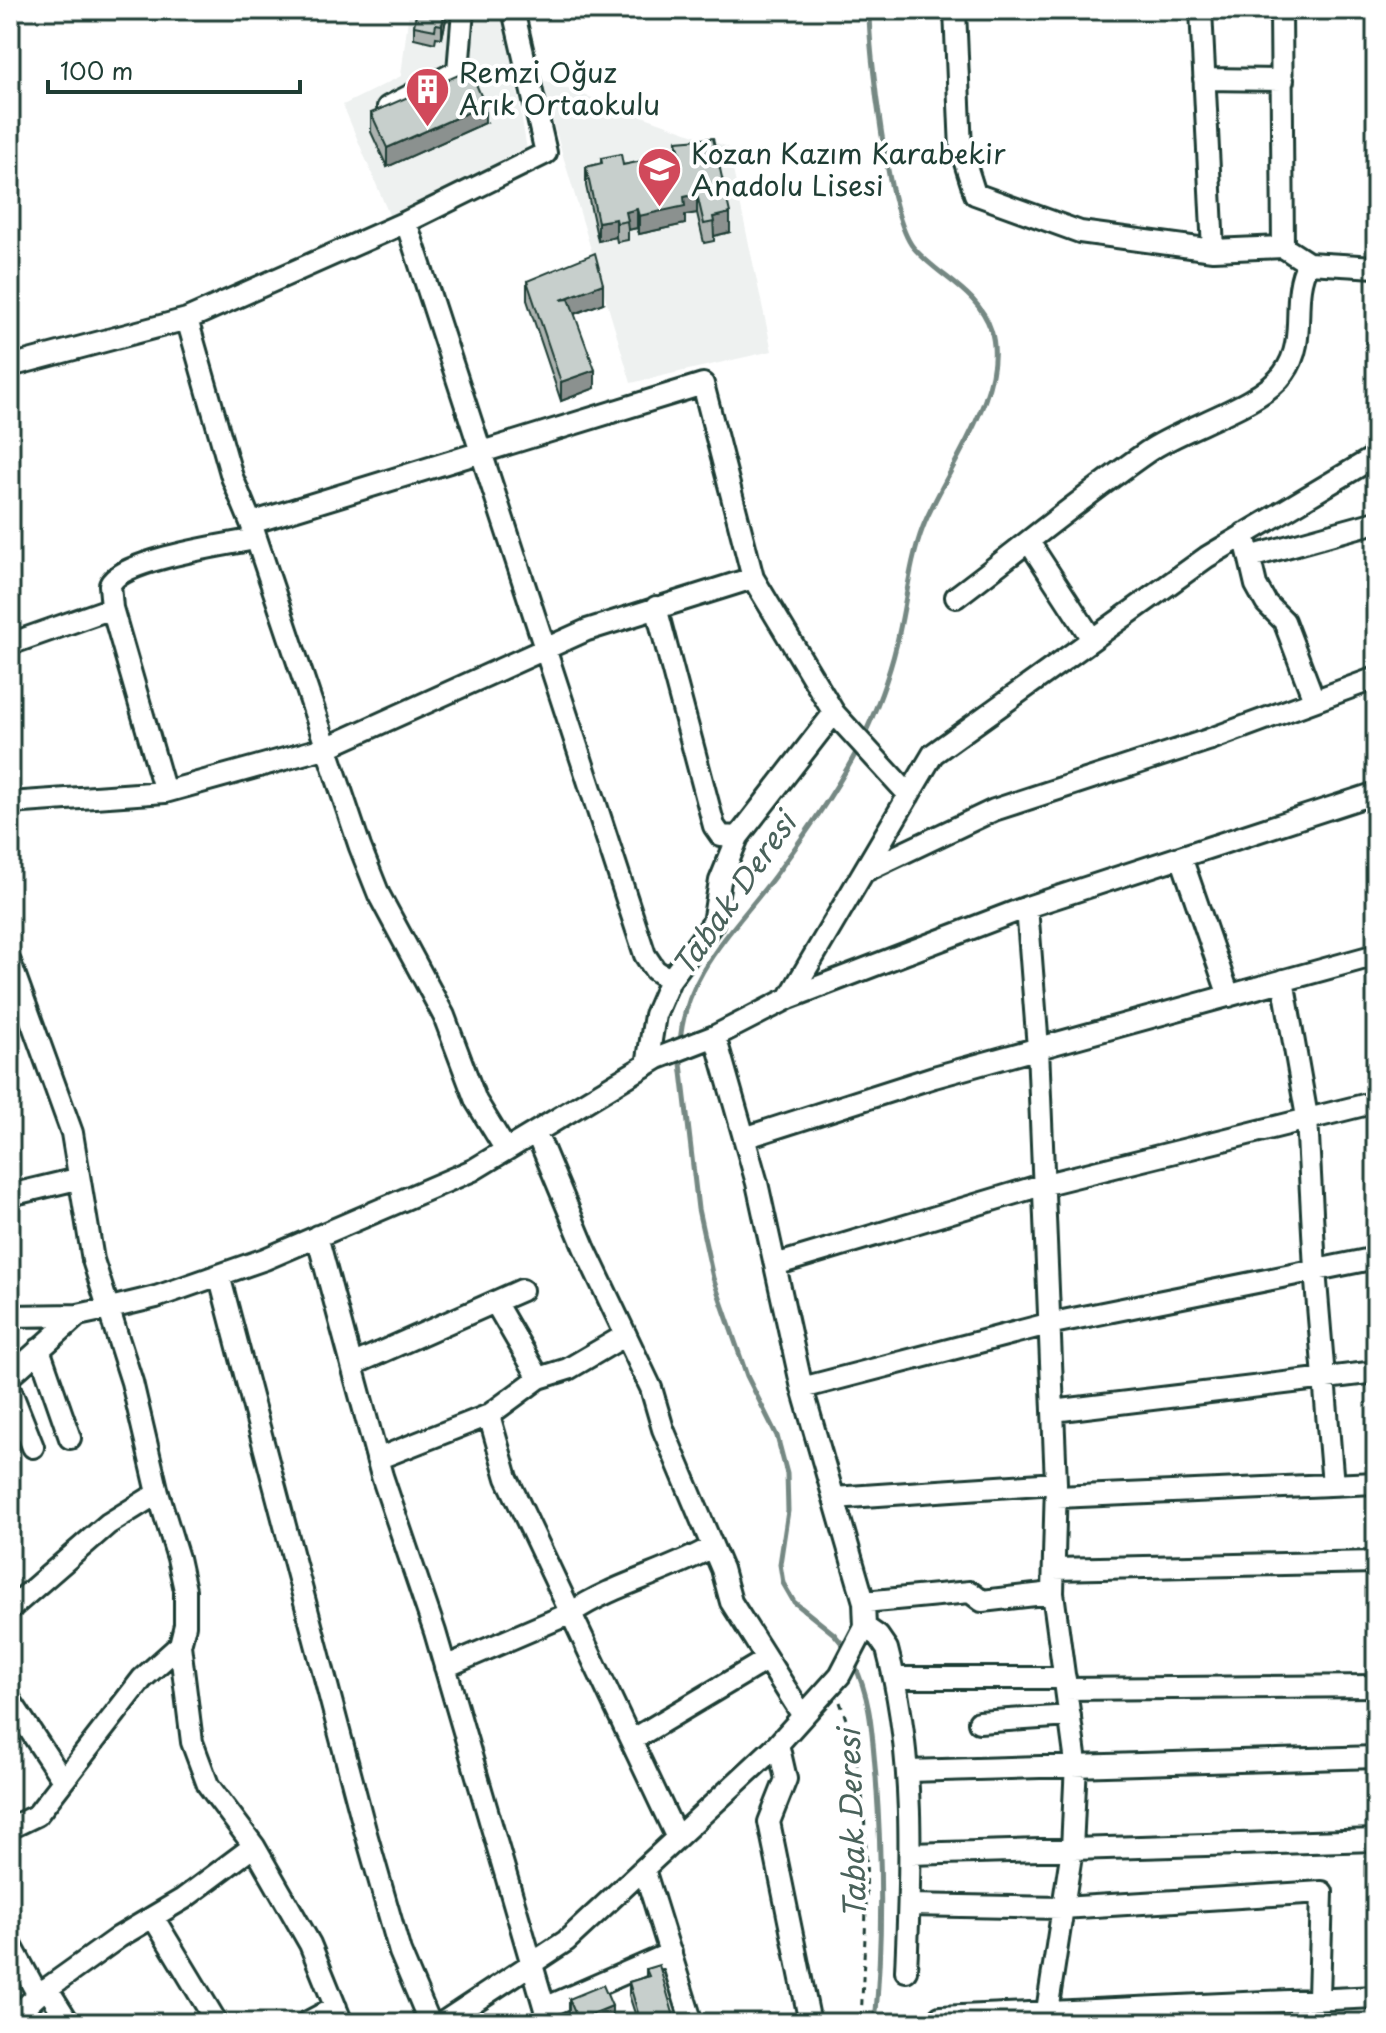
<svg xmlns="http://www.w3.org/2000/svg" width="1386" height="2033" viewBox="0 0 1386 2033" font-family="'Playpen Sans',sans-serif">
<rect width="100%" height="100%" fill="#fff"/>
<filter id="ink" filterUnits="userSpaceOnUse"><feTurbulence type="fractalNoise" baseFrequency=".0125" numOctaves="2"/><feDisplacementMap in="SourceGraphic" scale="16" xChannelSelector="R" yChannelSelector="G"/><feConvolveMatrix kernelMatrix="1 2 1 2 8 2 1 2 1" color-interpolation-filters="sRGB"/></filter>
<g filter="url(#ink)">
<!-- built -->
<path fill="#eef1f0" d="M409,10H504L527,150L390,217L343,105L401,76Z
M540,79L728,147L772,351L631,383Z"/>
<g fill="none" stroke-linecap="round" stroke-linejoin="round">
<!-- stream -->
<path stroke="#758883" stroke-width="5" d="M864,736C879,703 892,669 899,633C907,597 910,561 923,527C944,472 1010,390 991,330C978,290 938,277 913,247C888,216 869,54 869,10
M680,1045C683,975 735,929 774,877C804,836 834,794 858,749
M680,1055L698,1209L713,1278L747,1376L777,1436L787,1474L788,1511L780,1564L783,1583L794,1602L834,1634L848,1651
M854,1664C872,1701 872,1737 876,1777C882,1859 883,1941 875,2023"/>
<defs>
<path id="minor" d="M955,10L961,150L975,194L1080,232L1213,250L1283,247
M1201,10L1213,250
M1281,10L1283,247L1308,263L1376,267
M1204,79L1283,80
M388,107L458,71L463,10
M406,222L645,955L655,970L670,980
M187,319L232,477L251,523L360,847L379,895L444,1016L476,1101L506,1150
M10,366L187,319L406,222L546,153L513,10
M251,523L703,384L753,578L834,713L909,795
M1244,534L1256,585L1266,603L1284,621L1314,700
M1029,542L1092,639
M1250,557L1376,522
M956,597C1020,549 1081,498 1147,452C1182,427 1260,407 1284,373C1309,339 1289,298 1308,263
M656,607L714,826L721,836L738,837
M10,644L112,608
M165,792L112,608L110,585C120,560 229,544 256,539
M10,803L165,792L328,747L587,630L753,578
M1181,857L1229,996
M865,871L994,810L1208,740L1376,678
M1027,907L1038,1048L1056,1483L1053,1593L1076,1763L1072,1849L1047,2011
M10,962L72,1133L93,1260L132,1382L158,1493L178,1558L185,1590V1625L180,1645L192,1742L208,1785L254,1846L310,1944L342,2023
M1283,980L1307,1117L1315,1270L1333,1485
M789,998L933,754L1207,557L1376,456
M647,1065L655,1015L670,980L713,923L720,881L738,837L834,713
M536,1132L584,1247L651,1388L663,1429L722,1569L731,1602L803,1716
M744,1138L934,1077L1376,955
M10,1195L77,1179
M317,1236L382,1476L435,1632L549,2023
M775,1265L1042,1185L1376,1102
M219,1275L365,1830L400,1952L430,2023
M495,1302L539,1378
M10,1316L78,1315L106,1309L156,1297L265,1259L473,1170L658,1058L715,1036L789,998L1027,907L1376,793
M39,1349L70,1438
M352,1365L522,1290
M10,1376L78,1315
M802,1388L1048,1324L1376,1258
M10,1389L33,1447
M1053,1411L1376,1372
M489,1415L507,1478L677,1838
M377,1459L489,1415L539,1378L568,1369L626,1335
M1057,1497L1376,1483
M834,1498L1056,1483
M1054,1569L1376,1562
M864,1602L970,1592L982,1601L1053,1593
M10,1609L108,1524L158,1493
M865,1627L878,1636L887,1649C915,1754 911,1863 906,1971
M445,1667L571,1613C613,1584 667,1573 712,1547
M895,1678H1065
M1066,1689L1376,1686
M10,1700L62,1779
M979,1722L1070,1716
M632,1740L766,1660
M778,1744L786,1779L769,1822L810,2023
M908,1771L1376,1757
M10,1828L37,1815L142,1679L180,1645
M910,1854L1376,1840
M644,1869L692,2023
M909,1905L1062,1908L1322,1892L1319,1997
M153,1917L217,2023
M10,1943L38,1995
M47,1988L69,2023
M545,2008L671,1953
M940,2017L1376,1997
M10,2021L38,1995L119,1937L183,1899L254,1846
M306,2023L336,2007
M442,2023L566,1941L778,1744L840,1675L865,1627L864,1602L802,1388L757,1183L715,1036"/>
</defs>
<!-- minor casing -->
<use href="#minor" stroke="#1f3d34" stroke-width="26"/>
<!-- path -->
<path stroke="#1f3d34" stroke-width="3" stroke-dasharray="6 6" stroke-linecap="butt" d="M840,1702C878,1804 865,1917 861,2023"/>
<!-- minor -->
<use href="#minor" stroke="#fff" stroke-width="20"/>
</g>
<!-- wall -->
<path fill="#abb2af" stroke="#1f3d34" stroke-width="2" d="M417,10H448L442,38L436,37L435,43L414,38V26Z
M371,113L485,123L387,167L371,132Z
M677,141L730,232L714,236V241L704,243L697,213L685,215V224L639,234L637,228L628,230V240L617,242L616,237L598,241L586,186V167L601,164V158L623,165L677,154Z
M527,281L603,303L574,314L595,388L561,401L527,300Z
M646,1969L675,2023H638L629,1995V1982L646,1977Z
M569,1999L612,2018L601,2023H574L569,2012Z"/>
<!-- shaded-wall -->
<path fill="#8b918f" stroke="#1f3d34" stroke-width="2" d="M445,10H448L442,38V25Z
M485,105V123L387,167V148Z
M697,194V213L685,215V224L639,234V216L684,197Z
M637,209V228L628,230L626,212Z
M730,213V232L714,236L713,217Z
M616,219V237L598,241V222Z
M603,284V303L561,319V300Z
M595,370V388L561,401V382Z
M612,2006V2018L601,2023H578V2020Z"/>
<!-- building -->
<path fill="#c7cfcc" stroke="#1f3d34" stroke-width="2" d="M417,10H445L442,25L436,24L435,30L414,26Z
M470,70L485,105L387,148L371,113Z
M713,138L730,213L713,217L714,222L704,224L697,194L684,197L685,206L639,216L637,209L626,212L628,221L617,223L616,219L598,222L586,167L602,163L601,158L621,154L623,165L680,153L677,141Z
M595,253L603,284L561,300L569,299L595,370L561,382L527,281Z
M659,1965L675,2020L664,2023H641L629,1982L649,1976L646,1969Z
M603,1985L612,2006L578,2020L569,1999Z"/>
</g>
<!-- icons -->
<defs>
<symbol id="building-pin" viewBox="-11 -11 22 30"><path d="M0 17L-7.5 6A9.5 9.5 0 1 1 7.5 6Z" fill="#d1495b" stroke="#fff"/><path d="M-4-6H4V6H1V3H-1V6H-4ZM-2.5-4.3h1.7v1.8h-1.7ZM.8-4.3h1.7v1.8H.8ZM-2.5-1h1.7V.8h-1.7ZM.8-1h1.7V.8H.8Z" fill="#fff"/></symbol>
<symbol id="school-pin" viewBox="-11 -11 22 30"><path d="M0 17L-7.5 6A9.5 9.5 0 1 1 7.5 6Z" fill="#d1495b" stroke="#fff"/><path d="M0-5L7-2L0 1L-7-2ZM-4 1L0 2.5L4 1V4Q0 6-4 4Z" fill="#fff"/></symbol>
</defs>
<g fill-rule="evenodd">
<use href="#building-pin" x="402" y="64" width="51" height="69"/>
<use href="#school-pin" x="634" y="144" width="51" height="69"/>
</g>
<g text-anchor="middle" stroke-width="8" stroke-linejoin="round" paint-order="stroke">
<!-- poi labels -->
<g font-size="28" fill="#1f3d34" stroke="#fff" text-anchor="start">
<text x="459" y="83">Remzi Oğuz<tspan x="459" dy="32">Arık Ortaokulu</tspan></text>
<text x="691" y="164">Kozan Kazım Karabekir<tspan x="691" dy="32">Anadolu Lisesi</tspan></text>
</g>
<!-- water labels -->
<g font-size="30" font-style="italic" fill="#4a625b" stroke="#fff">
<text transform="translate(735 895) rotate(-55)" y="10">Tabak Deresi</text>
<text transform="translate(853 1824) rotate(-92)" y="10">Tabak Deresi</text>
</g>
</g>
<!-- margin -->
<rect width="1386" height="2033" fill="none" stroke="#fff" stroke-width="40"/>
<rect x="20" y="20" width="1346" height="1993" fill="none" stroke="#1f3d34" stroke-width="3" filter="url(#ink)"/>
<!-- scale -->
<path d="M48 80v12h252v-12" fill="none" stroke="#1f3d34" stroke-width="4"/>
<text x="60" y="80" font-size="24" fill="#1f3d34" stroke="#ffffff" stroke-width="6" paint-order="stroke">100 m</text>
</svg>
